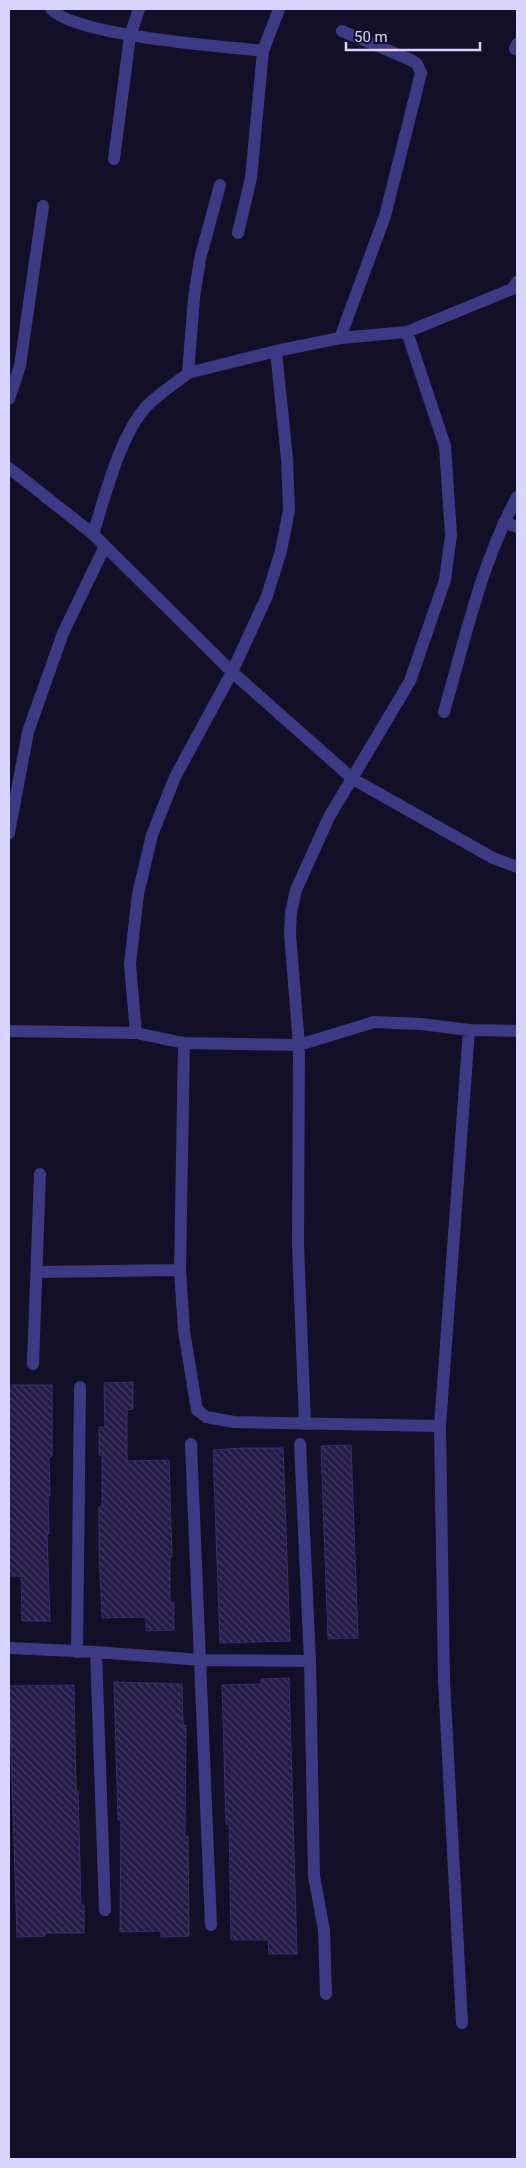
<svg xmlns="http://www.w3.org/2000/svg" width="526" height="2168" viewBox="0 0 526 2168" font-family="Roboto,sans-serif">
<defs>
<pattern id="building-back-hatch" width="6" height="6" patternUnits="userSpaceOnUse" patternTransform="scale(1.25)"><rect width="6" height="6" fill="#241b47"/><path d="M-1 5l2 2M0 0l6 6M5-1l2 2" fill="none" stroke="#433b63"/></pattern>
</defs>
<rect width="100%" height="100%" fill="#130f26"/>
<!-- building -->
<path fill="url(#building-back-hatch)" stroke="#3b2d73" d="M133,1382V1409L127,1410V1461L169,1460L172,1557H170V1603L174,1602V1630L146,1631V1617L102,1618L99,1550V1507H102V1455H99V1427H105L104,1383Z
M9,1385H52V1456L49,1457L50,1496H48L49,1534H47L50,1621H22L21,1576H9Z
M351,1445L358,1638L328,1639L321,1446Z
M243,1448H283L290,1641L220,1643L213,1450Z
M289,1678L297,1954H269L268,1940H231L229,1824H226L222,1685L261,1684V1679Z
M114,1682L182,1684L183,1726L186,1725L185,1836H188L189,1936L161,1937V1931L120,1932L121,1820H118Z
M74,1685L76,1791H78L81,1905H84V1933H45V1936L17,1937L9,1686Z"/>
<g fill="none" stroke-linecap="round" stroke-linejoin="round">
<!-- minor -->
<path stroke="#3d3a85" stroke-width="12" d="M51,9C76,36 221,46 263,51
M515,49L517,44
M114,159L130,36L139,9
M238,233L251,178L263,51L279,9
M340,338L385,216L421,73L417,64L411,60L342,31
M188,373L276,351L340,338L407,332L512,289L517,282
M9,399L20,366L43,206
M9,468L93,534L232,672L353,779L493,858L517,867
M504,522L517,527
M93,534C105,497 120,435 146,407C158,394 175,384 188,373L194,298L200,259L220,185
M444,712C465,639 481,564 517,497
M9,833L28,732L63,633L105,546
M9,1031L136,1033L184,1043L299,1045L374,1022L421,1024L469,1030L517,1031
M136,1033L130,964L138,894L152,835L175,777L232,672L267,596L281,551L289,510L287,459L276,351
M184,1043L180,1270L184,1331L197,1410L206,1417L234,1422L440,1426
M37,1272L180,1270
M33,1364L40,1174
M305,1424L298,1245L299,1045L290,934L291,912L296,890L329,817L410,681L445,580L451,535L445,446L407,332
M191,1444L211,1925
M300,1444L310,1661L314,1876L324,1930L326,1994
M9,1648L96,1652L201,1660L310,1661
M77,1652L80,1387
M96,1652L105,1910
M462,2023L444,1680L440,1426L469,1030"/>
</g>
<!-- border -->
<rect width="526" height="2168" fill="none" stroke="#d9d4ff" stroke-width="20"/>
<!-- scale -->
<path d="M346 42v8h134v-8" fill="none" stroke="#d9d4ff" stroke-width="2.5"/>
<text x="354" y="42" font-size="15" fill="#d9d4ff" stroke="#130f26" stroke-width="4" paint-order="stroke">50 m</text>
</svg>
